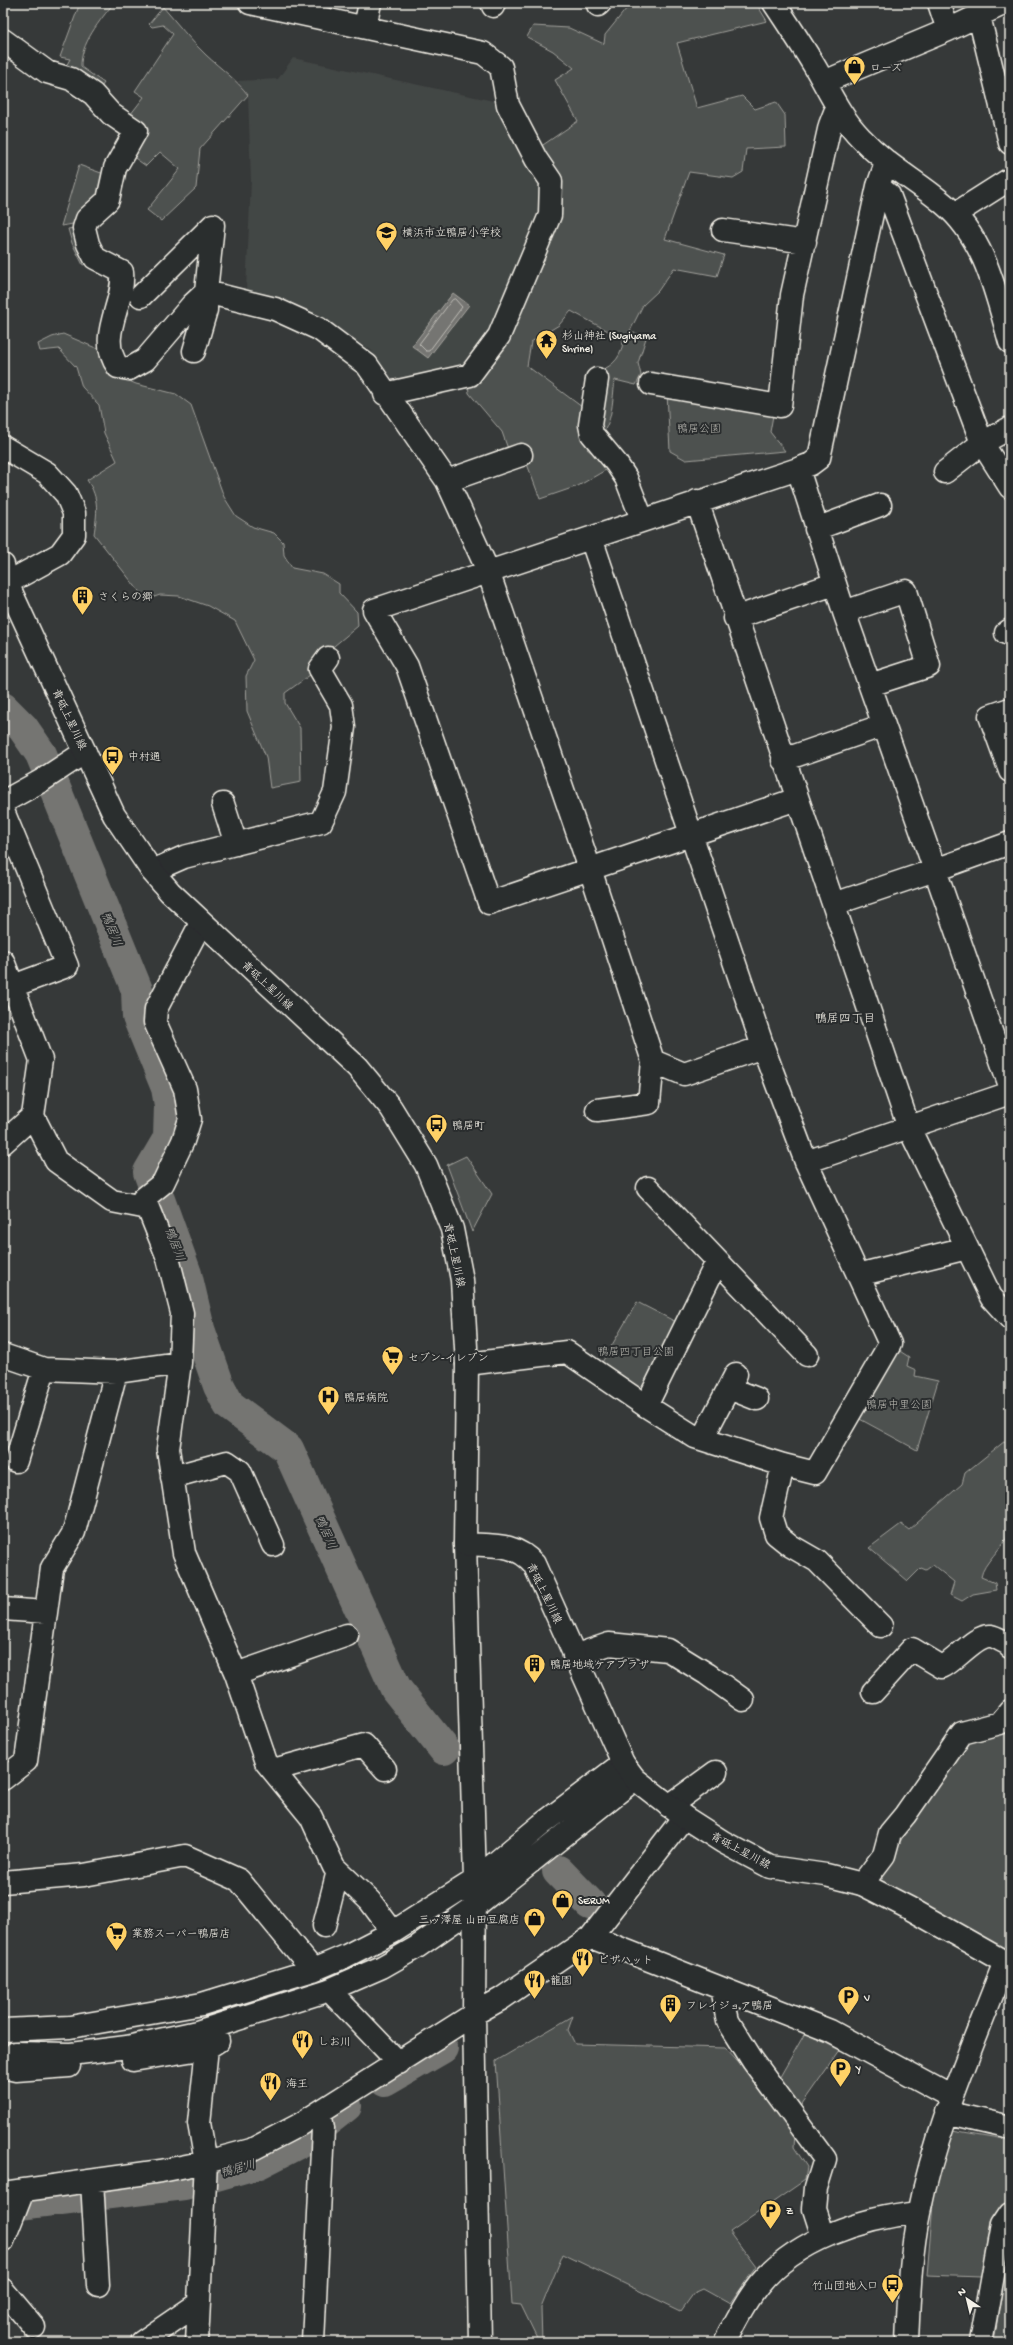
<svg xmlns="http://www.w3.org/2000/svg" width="1013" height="2345" viewBox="0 0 1013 2345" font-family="'Gochi Hand','Klee One',sans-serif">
<rect width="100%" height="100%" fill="#363939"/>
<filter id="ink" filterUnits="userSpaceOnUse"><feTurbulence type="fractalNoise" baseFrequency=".025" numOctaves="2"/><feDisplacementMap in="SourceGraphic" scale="8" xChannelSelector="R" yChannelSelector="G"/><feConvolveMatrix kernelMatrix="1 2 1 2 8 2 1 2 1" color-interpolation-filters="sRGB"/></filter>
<g filter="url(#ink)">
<!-- built -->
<path fill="#434645" d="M293,58L503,103L549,185L544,214L493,324L469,369L396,384L371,350L293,303L246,290L251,181L248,95L238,81L278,79Z"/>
<!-- green -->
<path fill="#4e514f" stroke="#a1a19c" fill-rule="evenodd" d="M80,3H114C100,20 80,44 81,67L104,83L99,90L64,70L70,59L60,57Z
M631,3H756L767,21L677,43L697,108L742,96L755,109L776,102L785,115L786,147L746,149L743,172L733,178L689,172L665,239L724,255L717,276L674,268L658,291L643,305L630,331L646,338L638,363L641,375L636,385L615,380C611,410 614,429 587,449L611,467L578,486L540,499L520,445L508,449L502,432L469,393L468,383L553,215L540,147L578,121L555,80L574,68L553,51L527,37L533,26L569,28L604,44L605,35ZM571,311L623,339C623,355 614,366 599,371L586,410L527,366L531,342L559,325Z
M163,7C177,23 190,40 206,55C221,69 236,79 248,95L200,149L196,188L161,221L147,210L180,169L160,152L146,166L132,156L127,119L144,97L135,91L173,34L163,25L152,27L149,24Z
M79,165L104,174L112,181L79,223L61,226Z
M80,227L93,262L83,265L72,243L68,229Z
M63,334L105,352L113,374L136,384L176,394L191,405L224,497L236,516L253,527L274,533L283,542L284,555L292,568L323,574L339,584V593L357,612L358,626L322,656L310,675L285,693V703L300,728L301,782L270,788L266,757L247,711L246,676L254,660L235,621L208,606L179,596L160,595L146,600L94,534C97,513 100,499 87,480L117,461L104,433L99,405L82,387L76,367L59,349L40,351L38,344L52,337Z
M667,393L774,410L770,432L785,451L686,460L670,451Z
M466,1156L492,1194L472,1232L447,1165Z
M637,1302L678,1323L642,1391L601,1364Z
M895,1348L909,1357L907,1366L916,1370L915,1376L938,1381L917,1450L856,1417Z
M1010,1437C1010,1452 1013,1524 1009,1533C1003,1548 983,1563 981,1577L995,1583L996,1590L973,1594L962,1601L950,1595L954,1582L933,1565L926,1570L921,1568L908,1581L869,1548L901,1524L909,1530L962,1484L965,1473Z
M1010,1724V1954L878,1883L919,1807L965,1737Z
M573,2016L568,2030L575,2044L726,2048L766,2092L795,2134L794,2147L807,2167L805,2180L730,2232L756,2267L730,2304L703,2289L694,2293L681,2311L563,2254L541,2308L542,2342H539L521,2305L512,2304L496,2061Z
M805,2033L840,2050L797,2111L777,2082Z
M952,2130L1010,2140V2201L998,2211L990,2222L981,2277L927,2275L935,2180Z
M1010,2239V2342H994Z"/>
<!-- water -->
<path fill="#757572" stroke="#a8a7a1" d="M453,293L469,305L428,358L412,346Z"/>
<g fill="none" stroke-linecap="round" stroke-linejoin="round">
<!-- shore -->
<path stroke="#c1bfb9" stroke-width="1" d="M455,299L462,307L429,351H426L419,344L452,300Z"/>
<!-- river -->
<path stroke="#757572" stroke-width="32" d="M3,708L23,728L41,754L137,990L138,1017L167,1088L170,1105L169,1138L149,1172L186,1274L199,1329L219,1386L229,1405L288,1449L396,1689L444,1749
M558,1871L590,1904
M385,2081L442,2048
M3,2206L184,2184L259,2163L300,2142L346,2106"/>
<defs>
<path id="minor" d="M250,3L483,53L501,67L508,105L536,159L551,181L550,215L499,336L470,375L385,394
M774,3C788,24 802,45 815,67C829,91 841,118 861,138C888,167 916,180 944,204C985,238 996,293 1010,342
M939,3L948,30
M598,5L600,3
M493,6L494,3
M979,16L1010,143
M365,27L370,3
M3,40L47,72L71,79L93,94L111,114L136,131L115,168L108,200L87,219L84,228L88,244L95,258L122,272C125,305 96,336 118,367L129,369L145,360L192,305L206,292
M824,82L948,30L1005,3
M878,186L889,195L982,443L1010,487
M955,214L1010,179
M723,230L805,242
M141,296L213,225L206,292L275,309L319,329L367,365L447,481L488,571L590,869L653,1061L684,1074L763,1047
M194,351L206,310V292
M597,379L590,425L592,434L616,463L626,478L642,519
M651,384L780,406L792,295L830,125L837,107
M798,469L844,612L935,870L1010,843
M945,472L982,443L1010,428
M447,481L521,455
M697,501L909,1128L991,1297L1010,1318
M816,529L880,505
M3,565L7,583
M844,612L906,591L929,666L870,685
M735,618L834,584
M1006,633L1010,630
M1010,709L990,716L1010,771
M783,760L884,725
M797,799L489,903L407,666L374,610L798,469L811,464L819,458L878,186L886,163
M3,802L41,781L85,752
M223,804L236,844
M3,811L67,966L13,986
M152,871L184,857L321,822L335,792L344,727L341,705L320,669L328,658
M834,904L935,870L1010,1086
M3,961L41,1060L33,1116L3,1143
M597,1110L649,1103L653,1061
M33,1116L56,1161L112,1201L148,1208L168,1258L182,1313L180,1363L168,1449L184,1553L236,1674L266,1762L311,1817L334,1867L370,1901L393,1932
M806,1162L1010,1093
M648,1188L807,1355
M148,1208L143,1199L163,1183L183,1141L190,1119L185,1089L155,1022L156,1009L201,923
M858,1275L967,1248
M3,1355L44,1369L116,1372L180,1363
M467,1364L567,1352L646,1406L695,1437L783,1465L815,1473L890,1344L806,1162L763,1047L591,538
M729,1388L757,1399
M646,1406L717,1262
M702,1439L736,1374
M16,1461L44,1369
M783,1465L771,1518L776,1534L791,1546L817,1561L881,1626
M172,1477L227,1462L240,1471L273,1545
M465,1544L475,1880L474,2014L480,2342
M3,1609L46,1612
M574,1656L609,1644L668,1650L707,1674L743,1700
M236,1674L347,1635
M873,1692L912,1649L942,1667C956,1661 976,1634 991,1636C997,1637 1003,1642 1009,1644L1010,1647
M273,1770L364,1745L385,1769
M3,1779L26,1761L52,1568L74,1532L116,1372
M669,1806L716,1772
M3,1882L84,1875L185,1856L239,1880L313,1970
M862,1884L884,1855L890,1833L905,1815L962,1733L1000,1723L1010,1711
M324,1926L338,1871
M591,1937L830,2031L952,2097
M721,1989L728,2021L753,2061L825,2159L816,2188L814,2209L823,2237
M329,1990L399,2063
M4,2030L70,2027L202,2004L313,1970L346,1956L393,1932L475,1880L541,1825L623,1763
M15,2053L71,2054L127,2047L197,2032L329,1990L382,1967L417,1947L473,1908L635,1779
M133,2060L207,2048L218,2041
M3,2067L16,2070L69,2066
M946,2112L1010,2127
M92,2181L98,2285
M3,2193L161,2171L206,2162L251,2150L299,2125L474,2014L501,1999L591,1937L684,1817
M3,2241L23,2190
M3,2290L34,2327
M142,2342L199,2303
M197,2342L206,2162L199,2123L207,2048
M313,2342L323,2128L320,2113
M725,2342C735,2323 745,2302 759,2285C796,2239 863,2218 919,2212
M907,2342C909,2299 910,2255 919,2213C936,2127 973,2045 1004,1964
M981,2342L1002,2225L1010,2213"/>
<path id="major" d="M3,447L47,473L66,494L74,513V535L60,554L7,583L114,815L152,871L170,892L357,1067L391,1108L426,1165L452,1229L462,1280L467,1364L465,1544C492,1546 515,1542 534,1564L623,1763L635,1779L684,1817L723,1842L770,1867L826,1875L862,1884L909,1908L1010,1965"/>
</defs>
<!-- minor casing -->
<use href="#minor" stroke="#f4f1e8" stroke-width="25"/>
<!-- major casing -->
<use href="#major" stroke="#f4f1e8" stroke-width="25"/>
<!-- minor -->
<use href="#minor" stroke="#2a2d2e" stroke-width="22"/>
<!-- major -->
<use href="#major" stroke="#2a2d2e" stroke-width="22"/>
</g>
</g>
<!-- icons -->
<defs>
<symbol id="shop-pin" viewBox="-11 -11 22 30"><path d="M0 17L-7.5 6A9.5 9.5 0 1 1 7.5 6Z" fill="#ffd166" stroke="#2a2d2e"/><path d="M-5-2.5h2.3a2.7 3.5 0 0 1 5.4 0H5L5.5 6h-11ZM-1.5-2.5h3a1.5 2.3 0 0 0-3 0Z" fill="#111"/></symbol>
<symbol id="school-pin" viewBox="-11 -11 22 30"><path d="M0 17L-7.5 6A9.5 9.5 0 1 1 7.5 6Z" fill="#ffd166" stroke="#2a2d2e"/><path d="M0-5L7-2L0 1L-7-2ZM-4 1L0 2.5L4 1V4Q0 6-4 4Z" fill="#111"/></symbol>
<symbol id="temple-pin" viewBox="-11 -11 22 30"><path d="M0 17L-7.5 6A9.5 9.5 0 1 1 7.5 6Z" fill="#ffd166" stroke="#2a2d2e"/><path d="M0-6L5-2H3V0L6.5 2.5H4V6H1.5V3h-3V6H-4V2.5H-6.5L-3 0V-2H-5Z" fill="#111"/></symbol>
<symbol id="building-pin" viewBox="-11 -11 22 30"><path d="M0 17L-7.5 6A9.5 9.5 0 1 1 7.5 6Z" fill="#ffd166" stroke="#2a2d2e"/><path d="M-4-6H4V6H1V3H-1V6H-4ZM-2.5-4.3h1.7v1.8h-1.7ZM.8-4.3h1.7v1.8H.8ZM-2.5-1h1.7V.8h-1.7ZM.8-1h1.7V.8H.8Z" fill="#111"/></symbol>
<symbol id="bus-pin" viewBox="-11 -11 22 30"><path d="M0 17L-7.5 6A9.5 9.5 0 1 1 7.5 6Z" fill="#ffd166" stroke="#2a2d2e"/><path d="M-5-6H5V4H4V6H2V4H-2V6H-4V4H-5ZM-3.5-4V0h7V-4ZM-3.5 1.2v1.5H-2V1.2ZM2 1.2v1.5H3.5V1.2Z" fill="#111"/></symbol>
<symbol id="supermarket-pin" viewBox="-11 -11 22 30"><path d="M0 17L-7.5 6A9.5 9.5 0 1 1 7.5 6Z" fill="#ffd166" stroke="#2a2d2e"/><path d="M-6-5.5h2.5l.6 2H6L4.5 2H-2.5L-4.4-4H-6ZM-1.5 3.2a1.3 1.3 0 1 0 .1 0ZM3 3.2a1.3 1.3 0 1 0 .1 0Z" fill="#111"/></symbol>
<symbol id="hospital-pin" viewBox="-11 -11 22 30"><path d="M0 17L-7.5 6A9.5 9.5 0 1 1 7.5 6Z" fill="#ffd166" stroke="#2a2d2e"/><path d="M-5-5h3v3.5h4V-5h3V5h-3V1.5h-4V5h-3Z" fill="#111"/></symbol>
<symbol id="restaurant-pin" viewBox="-11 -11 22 30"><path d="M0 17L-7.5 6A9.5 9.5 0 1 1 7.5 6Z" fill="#ffd166" stroke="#2a2d2e"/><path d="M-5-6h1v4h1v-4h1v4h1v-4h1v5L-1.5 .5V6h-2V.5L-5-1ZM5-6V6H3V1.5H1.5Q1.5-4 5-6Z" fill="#111"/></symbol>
<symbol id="parking-pin" viewBox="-11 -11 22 30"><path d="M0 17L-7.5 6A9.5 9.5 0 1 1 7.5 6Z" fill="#ffd166" stroke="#2a2d2e"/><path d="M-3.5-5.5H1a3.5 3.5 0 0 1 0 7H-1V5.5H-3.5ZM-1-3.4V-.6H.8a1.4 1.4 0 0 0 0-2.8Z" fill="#111"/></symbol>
</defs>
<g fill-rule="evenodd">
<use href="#shop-pin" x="842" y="54" width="25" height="34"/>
<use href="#school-pin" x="374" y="220" width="25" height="34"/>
<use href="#temple-pin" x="534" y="328" width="25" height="34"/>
<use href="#building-pin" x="70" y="584" width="25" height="34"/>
<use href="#bus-pin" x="100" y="744" width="25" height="34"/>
<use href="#bus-pin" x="424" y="1112" width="25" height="34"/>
<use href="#supermarket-pin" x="380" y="1344" width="25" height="34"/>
<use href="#hospital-pin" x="316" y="1384" width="25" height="34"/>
<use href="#building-pin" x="522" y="1652" width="25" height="34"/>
<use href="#shop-pin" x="550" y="1888" width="25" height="34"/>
<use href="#shop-pin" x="522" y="1906" width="25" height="34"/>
<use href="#supermarket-pin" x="104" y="1920" width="25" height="34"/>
<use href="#restaurant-pin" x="570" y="1946" width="25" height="34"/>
<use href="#restaurant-pin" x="522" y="1968" width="25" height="34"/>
<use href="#parking-pin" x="836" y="1984" width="25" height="34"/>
<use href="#building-pin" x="658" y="1992" width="25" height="34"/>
<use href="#restaurant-pin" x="290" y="2028" width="25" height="34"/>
<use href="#parking-pin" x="828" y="2056" width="25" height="34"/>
<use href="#restaurant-pin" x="258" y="2070" width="25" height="34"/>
<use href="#parking-pin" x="758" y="2198" width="25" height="34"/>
<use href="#bus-pin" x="880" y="2272" width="25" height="34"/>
</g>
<g text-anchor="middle" stroke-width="4" stroke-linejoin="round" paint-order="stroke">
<!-- poi labels -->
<g font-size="11" fill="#f4f1e8" stroke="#2a2d2e" text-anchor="start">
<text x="870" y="71">ローズ</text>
<text x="402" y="236">横浜市立鴨居小学校</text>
<text x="562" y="339">杉山神社 (Sugiyama<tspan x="562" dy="13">Shrine)</tspan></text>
<text x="98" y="600">さくらの郷</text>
<text x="128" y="760">中村通</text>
<text x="452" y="1129">鴨居町</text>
<text x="408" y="1361">セブン-イレブン</text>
<text x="344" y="1401">鴨居病院</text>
<text x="550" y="1668">鴨居地域ケアプラザ</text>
<text x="578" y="1904">SERUM</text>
<text x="520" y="1923" text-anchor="end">三ッ澤屋 山田豆腐店</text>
<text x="132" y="1937">業務スーパー鴨居店</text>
<text x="598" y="1963">ピザハット</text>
<text x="550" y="1984">龍園</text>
<text x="864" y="2001">V</text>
<text x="686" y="2009">フレイジョア鴨居</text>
<text x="318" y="2045">しお川</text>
<text x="856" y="2072">Y</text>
<text x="286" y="2087">海王</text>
<text x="786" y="2214">Z</text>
<text x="878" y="2289" text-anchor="end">竹山団地入口</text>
</g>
<!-- park labels -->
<g font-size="11" fill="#bab9b2" stroke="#2a2d2e">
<text x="699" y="432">鴨居公園</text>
<text x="636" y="1355">鴨居四丁目公園</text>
<text x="899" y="1408">鴨居中里公園</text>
</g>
<!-- street labels -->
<g font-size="11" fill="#f4f1e8" stroke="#2a2d2e">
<text transform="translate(70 719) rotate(65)" y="4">青砥上星川線</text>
<text transform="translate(268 985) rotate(43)" y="4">青砥上星川線</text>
<text transform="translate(455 1255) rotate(78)" y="4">青砥上星川線</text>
<text transform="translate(545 1593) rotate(64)" y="4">青砥上星川線</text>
<text transform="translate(741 1850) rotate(28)" y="4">青砥上星川線</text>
</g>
<!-- water labels -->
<g font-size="12" font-style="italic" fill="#b4b3ad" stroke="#2a2d2e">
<text transform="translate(112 929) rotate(68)" y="4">鴨居川</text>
<text transform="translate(175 1244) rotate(70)" y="4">鴨居川</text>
<text transform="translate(326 1532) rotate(66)" y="4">鴨居川</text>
<text transform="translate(238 2168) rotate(-16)" y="4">鴨居川</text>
</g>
<!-- neighbourhood labels -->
<g font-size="12" fill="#f4f1e8" stroke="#2a2d2e">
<text x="845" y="1022">鴨居四丁目</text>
</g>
</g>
<!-- margin -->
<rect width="1013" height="2345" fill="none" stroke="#2a2d2e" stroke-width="16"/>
<rect x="8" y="8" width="997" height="2329" fill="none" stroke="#f4f1e8" stroke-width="1.5" filter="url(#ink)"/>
<!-- north arrow -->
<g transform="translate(967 2299) rotate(325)" stroke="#2a2d2e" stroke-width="3" paint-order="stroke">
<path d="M0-3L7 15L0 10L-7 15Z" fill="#f4f1e8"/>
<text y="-6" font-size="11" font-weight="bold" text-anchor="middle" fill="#f4f1e8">N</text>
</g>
</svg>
